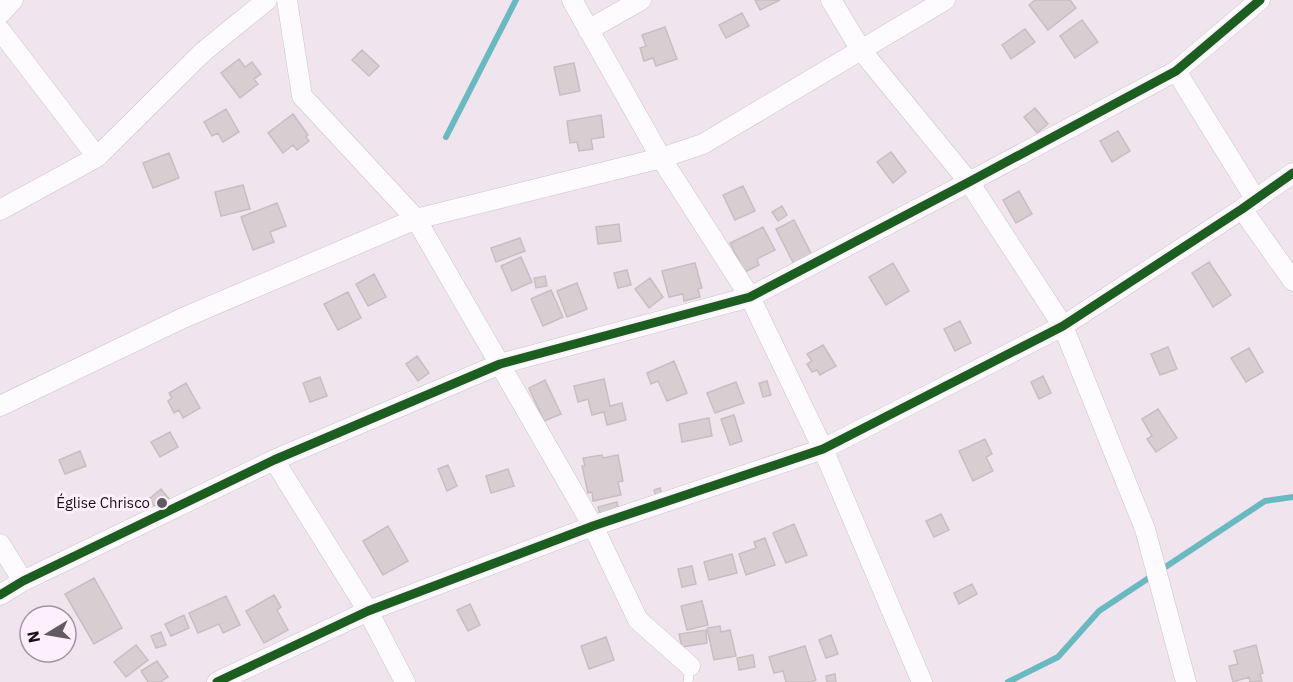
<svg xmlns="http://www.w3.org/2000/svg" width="1293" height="682" viewBox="0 0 1293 682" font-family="'IBM Plex Sans',sans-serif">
<rect width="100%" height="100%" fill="#f0e5ef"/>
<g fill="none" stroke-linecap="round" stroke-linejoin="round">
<!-- stream -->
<path stroke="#6ab9c1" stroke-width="6" d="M446,137L516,0
M1008,682L1058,657L1099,611L1265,501L1293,497"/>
</g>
<!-- building -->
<path fill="#d8cdd0" stroke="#c8bec1" stroke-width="1.5" d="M755,0H780L760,10Z
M1035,0H1070L1076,8L1048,30L1029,5Z
M742,13L749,26L726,38L719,25Z
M1082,20L1098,42L1075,58L1060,36Z
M665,27L677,59L656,66L653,58L644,61L640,48L646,46L642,35Z
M1025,29L1035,42L1011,59L1002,45Z
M362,50L379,66L369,76L352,60Z
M239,59L245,67L252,62L261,74L254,79L258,84L240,98L221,73Z
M574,63L580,91L560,95L554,67Z
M1035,108L1048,124L1037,133L1024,117Z
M226,109L239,132L223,142L218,133L212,136L204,122Z
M293,114L308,135L306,137L309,141L297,150L293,145L283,153L268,133Z
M601,115L604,137L591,139L593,149L579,151L577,142L570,143L567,121Z
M1118,131L1130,151L1112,162L1100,141Z
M891,152L906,172L893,183L877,162Z
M169,153L179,178L153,188L143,163Z
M243,185L250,209L221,216L215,192Z
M743,186L755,211L735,220L723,195Z
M1019,191L1032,214L1016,223L1003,200Z
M277,203L286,226L270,232L274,242L253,250L241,217Z
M782,206L787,215L778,221L772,212Z
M794,220L819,269L801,278L776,229Z
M619,224L621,241L598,244L596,227Z
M763,227L775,250L757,259L759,265L745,272L730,243Z
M520,238L525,251L496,262L491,248Z
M521,257L532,282L512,291L501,266Z
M1209,262L1231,295L1213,307L1192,273Z
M695,263L702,288L698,289L700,297L684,301L683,294L669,297L662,271Z
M893,263L909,291L886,305L869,277Z
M627,270L631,285L618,288L614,273Z
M374,274L386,297L368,306L356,284Z
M545,276L547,286L536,288L534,278Z
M650,278L663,297L649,308L635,289Z
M577,283L587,309L567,317L557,291Z
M551,290L563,317L543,326L531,299Z
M348,292L361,318L338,330L324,304Z
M960,321L971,343L955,351L944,329Z
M823,345L836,366L820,375L817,370L812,372L807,364L812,361L807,354Z
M1168,347L1177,369L1160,375L1151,354Z
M1249,348L1263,372L1246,382L1231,358Z
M417,356L429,373L418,381L406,364Z
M674,361L687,393L667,401L658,381L651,384L647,373Z
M1043,376L1051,393L1039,399L1031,382Z
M320,377L327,396L310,402L303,383Z
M604,379L610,406L622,403L626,420L607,425L604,412L592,415L588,399L578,402L574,386Z
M545,380L561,414L544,421L529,388Z
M767,381L771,395L763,397L759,383Z
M736,382L744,403L715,413L707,393Z
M186,383L200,408L183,418L179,410L174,413L168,401L172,398L169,393Z
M1158,409L1177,438L1156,452L1147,439L1152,436L1142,419Z
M734,415L742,441L730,445L721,419Z
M709,418L712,436L682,442L679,424Z
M170,432L178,447L160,457L151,442Z
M985,439L992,454L986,457L993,471L973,481L959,451Z
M80,451L86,466L65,474L59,460Z
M602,455L603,458L618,455L623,481L618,482L621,495L593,501L592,492L588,493L582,466H585L583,458Z
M448,465L457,486L447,491L438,469Z
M508,469L514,486L491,493L486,476Z
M660,488L664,500L658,502L654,490Z
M161,489L175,506L162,516L149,499Z
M617,502L620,517L602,521L598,507Z
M941,514L949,530L934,537L926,521Z
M794,524L807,555L786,563L773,533Z
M388,526L408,561L383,575L363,541Z
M765,538L775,565L746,575L739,554L756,548L754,542Z
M732,554L737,573L709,580L704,562Z
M692,566L696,584L682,587L678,569Z
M94,578L122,628L94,644L65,594Z
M972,584L977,594L959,604L954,593Z
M274,595L281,607L277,610L288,630L264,643L246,611Z
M226,596L240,625L223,633L219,624L198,633L189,613Z
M702,601L708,625L687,630L681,606Z
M470,604L480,625L468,631L457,610Z
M184,615L189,628L171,636L165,624Z
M720,626L721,632L730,630L736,656L714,660L707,628Z
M706,630L707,643L682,647L679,634Z
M161,632L166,645L156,648L151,636Z
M831,635L838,654L826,658L819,640Z
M606,637L614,660L589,669L581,646Z
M136,645L148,660L126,677L114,662Z
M1256,645L1263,673L1260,674L1262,681L1250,682L1249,677L1233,682L1229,666L1238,664L1234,651Z
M805,646L816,680L811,682H786L783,671L774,673L769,657Z
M753,655L755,667L739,670L737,658Z
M157,661L168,677L160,682H148L141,671Z
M835,674L836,682H827L826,676Z"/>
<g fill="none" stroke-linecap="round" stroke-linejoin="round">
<defs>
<path id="lane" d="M688,682L690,666"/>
<path id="street" d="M287,0L302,96L416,219L593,526L638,620L690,666
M572,0L661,158L750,297L823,449L922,682
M831,0L861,50L969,182L1063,326L1145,529L1186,682
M0,14L13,0
M0,30L97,157
M588,30L641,0
M1176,71L1256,200
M1242,209L1293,281
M0,210L97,157L203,52L267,0
M0,406L183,318L416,219L661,158L703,144L945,0
M274,460L368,611L405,682
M0,544L23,581
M0,595L23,581L274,460L500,364L750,297L969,182L1176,71L1260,0
M217,682L368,611L593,526L823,449L1063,326L1242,209L1293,173"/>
</defs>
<!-- lane casing -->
<use href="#lane" stroke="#cbc3cb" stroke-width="10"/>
<!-- street casing -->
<use href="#street" stroke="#cbc3cb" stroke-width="21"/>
<!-- lane -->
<use href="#lane" stroke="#fdfbfd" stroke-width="9"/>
<!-- street -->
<use href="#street" stroke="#fdfbfd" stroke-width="20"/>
<defs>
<path id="cycleway" d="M0,595L23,581L274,460L500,364L750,297L969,182L1176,71L1260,0
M217,682L368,611L593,526L823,449L1063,326L1242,209L1293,173"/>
</defs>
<!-- cycleway casing -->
<use href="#cycleway" stroke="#fdf0fc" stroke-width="13"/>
<!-- cycleway -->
<use href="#cycleway" stroke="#1b5e20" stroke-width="9"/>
</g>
<!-- markers -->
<circle fill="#635b63" stroke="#fdf0fc" stroke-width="2" cx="162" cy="503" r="6"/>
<g text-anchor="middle" stroke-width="6" stroke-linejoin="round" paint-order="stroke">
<!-- poi labels -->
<g font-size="15" fill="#171017" stroke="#fdf0fc" text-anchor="end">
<text x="150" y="508">Église Chrisco</text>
</g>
</g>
<!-- north arrow -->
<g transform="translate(48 634) rotate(259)"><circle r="28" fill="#fdf0fc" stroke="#a196a0" stroke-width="1.5"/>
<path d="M0-4.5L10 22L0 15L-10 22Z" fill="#635b63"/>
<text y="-9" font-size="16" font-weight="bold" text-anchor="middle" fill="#171017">N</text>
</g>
</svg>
